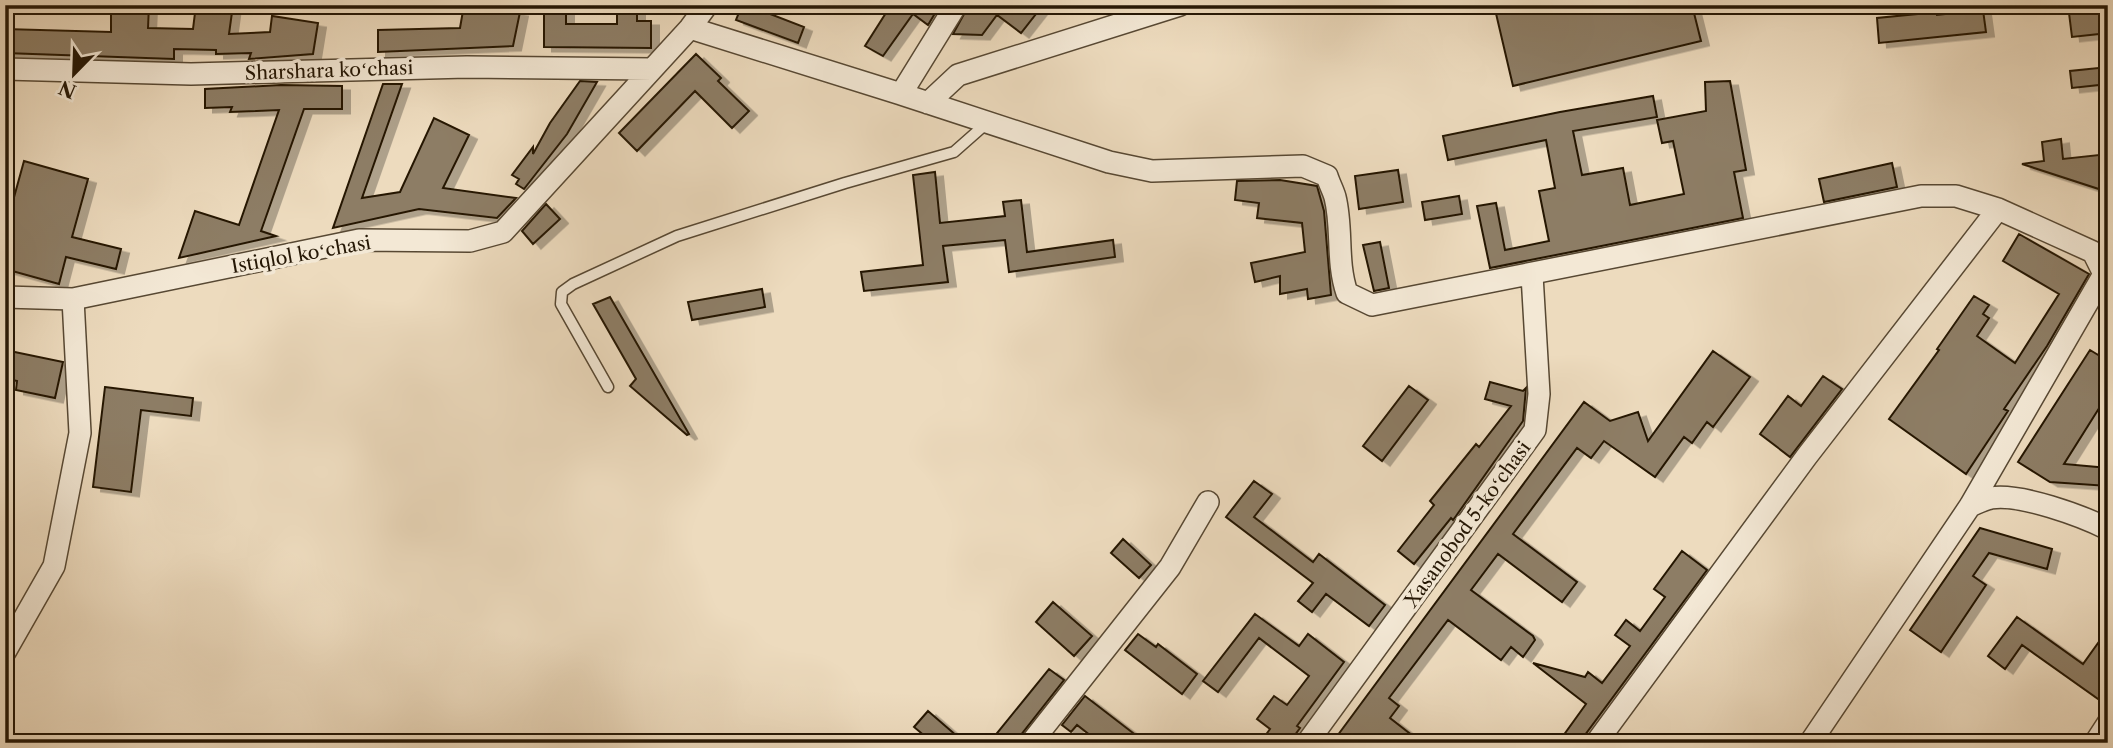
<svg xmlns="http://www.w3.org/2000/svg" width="2113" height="748" viewBox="0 0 2113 748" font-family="'Libre Caslon Text',serif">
<defs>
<filter id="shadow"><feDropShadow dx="8" dy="4.5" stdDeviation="0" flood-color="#0004"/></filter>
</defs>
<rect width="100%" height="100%" fill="#eddbbe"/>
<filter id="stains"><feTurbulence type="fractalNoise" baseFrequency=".00286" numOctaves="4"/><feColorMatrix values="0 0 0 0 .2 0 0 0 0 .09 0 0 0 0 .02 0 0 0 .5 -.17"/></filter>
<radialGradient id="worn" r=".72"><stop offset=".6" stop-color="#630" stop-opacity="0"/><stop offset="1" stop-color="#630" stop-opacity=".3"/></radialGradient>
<!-- building -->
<path fill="#8d7d65" stroke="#251705" stroke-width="2" filter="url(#shadow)" d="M111,5H149L148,28L193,29L196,5H233L229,34L270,32L272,16L318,23L313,54L249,59L251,53L216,54V50L174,49V59L5,53V29L111,32Z
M464,5H491L520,12L513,46L378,52V30L460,28Z
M544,5H566V24H617V5H637V21H651V48L544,47Z
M742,5H747L804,27L798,43L736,20Z
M891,5H940L928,25L913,14L883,56L865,46Z
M969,5H1043L1021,33L997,15L982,35L953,34Z
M1494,5H1692L1701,41L1513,86Z
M1916,5H1936L1937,15L1983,10L1986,32L1879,43L1877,18L1917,14Z
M2068,5H2108V33L2072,37Z
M696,54L721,78L718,81L749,111L732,128L695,91L637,151L619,133Z
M2108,67V84L2072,88L2070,71Z
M580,81L597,82L567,134L524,189L516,184L519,179L512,175L533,147V154L550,123Z
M1730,81L1746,170L1734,172L1743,218L1490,268L1477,206L1496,203L1505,250L1549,241L1539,191L1555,188L1546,140L1448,160L1443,136L1560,112L1653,96L1657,117L1573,131L1582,175L1623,168L1630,205L1684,194L1673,141L1662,143L1657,120L1706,111L1705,82Z
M383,84H402L362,198L400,192L434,118L469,135L443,188L516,198L497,218L419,209L333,228Z
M281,85L342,86V109H304L261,231L276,236L179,258L195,211L239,225L279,110L230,112L232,107L205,108V89Z
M2061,139L2063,159L2108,154V192L2022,164L2044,161L2042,142Z
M24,161L88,179L72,237L121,249L116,269L66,257L59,284L5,269V230Z
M1892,163L1897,187L1824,202L1819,179Z
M1398,170L1403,202L1359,209L1355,176Z
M935,172L940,223L1005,216L1003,202L1021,200L1027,252L1113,240L1115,257L1009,272L1005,240L943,246L948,282L864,291L861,272L923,265L913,175Z
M1280,180L1317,186L1324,211L1331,295L1308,299L1307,289L1280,294V276L1255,282L1251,263L1305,252L1302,223L1257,218L1259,203L1235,200L1237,181Z
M1459,196L1462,214L1425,220L1422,202Z
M546,204L560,219L533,244L522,231Z
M2019,234L2089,274L2047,346L2004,409L2008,411L1966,474L1889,419L1939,350L1937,349L1974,296L1989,305L1983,314L1989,318L1977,336L2015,363L2059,294L2003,261Z
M1380,242L1389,288L1374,291L1363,245Z
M762,289L765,307L692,320L688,302Z
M610,297L689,434L687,435L630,386L636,379L593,304Z
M5,350L63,362L55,398L16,390L17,381L5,378Z
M2090,350L2108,361V394L2064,464L2108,468V486L2050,482L2018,462Z
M1713,351L1750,377L1713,427L1707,422L1692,443L1684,437L1655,477L1604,441L1591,458L1577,448L1513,534L1577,582L1562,602L1498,554L1471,590L1533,636L1535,640L1523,657L1511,647L1501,660L1448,620L1389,698L1399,706L1390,718L1422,743H1332L1584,402L1610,421L1638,412L1648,441Z
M1823,376L1842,389L1790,457L1760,434L1788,396L1801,406Z
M1490,382L1523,391L1526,388L1523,421L1456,516L1453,520L1451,518L1414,564L1398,551L1434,505L1430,501L1476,444L1479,447L1511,406L1485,399Z
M1409,386L1428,400L1382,461L1363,446Z
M105,387L193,398L191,416L141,410L131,492L93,487Z
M1254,481L1272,494L1254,517L1313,562L1319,554L1385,605L1369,626L1326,594L1312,612L1298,601L1313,583L1226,517Z
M1980,528L2052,549L2047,569L1989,553L1973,576L1986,585L1941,652L1910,630Z
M1123,539L1151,565L1139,578L1111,553Z
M1682,551L1707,570L1585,735L1583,743H1558L1586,704L1533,663L1585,677L1588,672L1602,683L1630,646L1615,635L1626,620L1640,631L1665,597L1654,589Z
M1053,602L1092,636L1074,656L1036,622Z
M1255,614L1299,646L1308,634L1344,662L1297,726L1300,728L1289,743H1260L1270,729L1257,719L1274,696L1287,705L1309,676L1259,638L1218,692L1203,681Z
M2017,617L2083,664L2108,629V706L2022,645L2005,669L1988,656Z
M1138,634L1156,647L1158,644L1197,674L1182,694L1125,650Z
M1049,669L1064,680L1020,736L1014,743H989Z
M1085,696L1146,743H1100L1077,725L1071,732L1062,725Z
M928,711L965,743H933L914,727Z"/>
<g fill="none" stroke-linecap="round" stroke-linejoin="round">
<defs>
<path id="lane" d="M608,387L561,304L562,292L573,284L677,236L845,183L954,152L988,122"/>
<path id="street" d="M690,28L901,94L956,5
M5,69L191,74L467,67L652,69
M901,94L1109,162L1152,171L1303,166L1327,176C1329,183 1333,190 1335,197C1343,229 1336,261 1347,293L1372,305L1921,196H1956L1998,209L2093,252L2104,274L1970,506L1810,743
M928,103L958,75L1180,5
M5,297L73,299L359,240L470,241L503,232L690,28L707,5
M1970,506C1977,503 1984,499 1991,498C2020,493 2082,516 2108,529
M5,652L54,566L80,433L73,299
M1031,743L1170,567L1208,502
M1307,743L1535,430L1539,394L1532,275
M1596,743L1807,456L1998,209
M2095,743L2108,723"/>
</defs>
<!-- lane casing -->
<use href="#lane" stroke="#574833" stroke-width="13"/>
<!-- street casing -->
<use href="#street" stroke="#574833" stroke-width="24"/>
<!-- lane -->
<use href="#lane" stroke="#f3e8d5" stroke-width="10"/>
<!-- street -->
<use href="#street" stroke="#f3e8d5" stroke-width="21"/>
</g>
<g text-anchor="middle" stroke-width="7" stroke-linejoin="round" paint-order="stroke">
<!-- street labels -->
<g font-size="19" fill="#251705" stroke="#f3e8d5">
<text transform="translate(329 70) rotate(-2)" y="7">Sharshara koʻchasi</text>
<text transform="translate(301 254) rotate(-10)" y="7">Istiqlol koʻchasi</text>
<text transform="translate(1467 524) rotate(-54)" y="7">Xasanobod 5-koʻchasi</text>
</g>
</g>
<!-- margin -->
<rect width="2113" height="748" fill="none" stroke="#eddbbe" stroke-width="28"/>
<rect x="7" y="7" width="2099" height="734" fill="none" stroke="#251705" stroke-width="3.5"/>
<rect x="14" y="14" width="2085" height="720" fill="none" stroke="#251705" stroke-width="2"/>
<!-- north arrow -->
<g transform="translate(74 74) rotate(203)" stroke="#f3e8d5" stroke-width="5" paint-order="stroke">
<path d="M0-5L12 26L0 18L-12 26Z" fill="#251705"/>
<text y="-10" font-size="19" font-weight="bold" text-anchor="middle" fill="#251705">N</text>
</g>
<rect width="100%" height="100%" filter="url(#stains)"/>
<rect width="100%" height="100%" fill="url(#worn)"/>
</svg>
